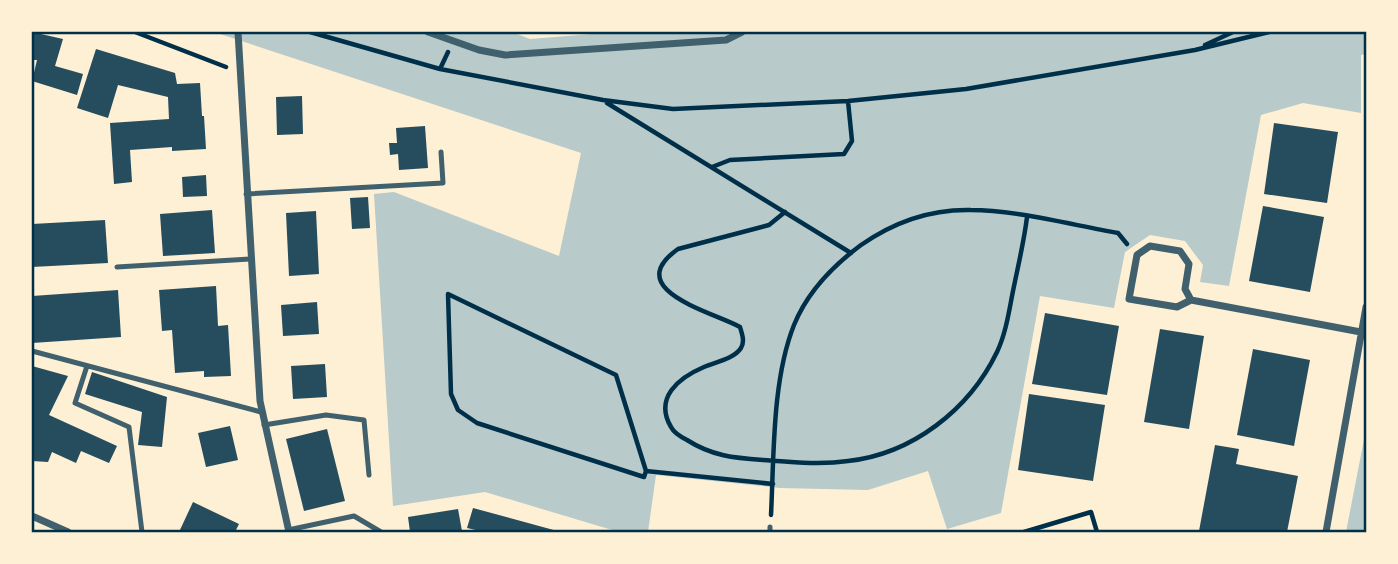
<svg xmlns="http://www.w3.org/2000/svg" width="1398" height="564" viewBox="0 0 1398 564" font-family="Commissioner,sans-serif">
<rect width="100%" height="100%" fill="#fdf0d5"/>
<!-- green -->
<path fill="#b9caca" d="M214,32H512L530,39L617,32H1366V54L1361,55V113L1303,103L1261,115L1229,286L1200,282L1203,265L1185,241L1150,235L1125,252L1114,308L1040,296L1001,513L947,529L928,471L868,490L780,488L656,475L648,532H619L485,492L393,506L374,194L394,192L559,256L581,153Z
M1366,429V532H1346Z"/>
<!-- building -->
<path fill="#264d5e" d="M32,32L63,39L55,66L83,74L77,95L32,81L37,60H32Z
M96,49L175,73L177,84L200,83L202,116H204L206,149L172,151V147L130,150L132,182L114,184L110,123L169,119L168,97L118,85L108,118L77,108Z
M302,96L303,134L277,135L276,97Z
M1274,123L1338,132L1327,203L1264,194Z
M425,126L428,168L399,170L398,154L390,155L389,143H397L396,128Z
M206,175L207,196L183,197L182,177Z
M368,197L370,228L352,229L350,198Z
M1263,206L1324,217L1310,292L1249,281Z
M212,210L215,253L163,256L160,214Z
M316,211L319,274L289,276L286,213Z
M105,220L108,263L32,267V224Z
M216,286L218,326L228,325L231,376L204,377V371L175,373L172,330L162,331L159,290Z
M118,290L121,337L32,343V296Z
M317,302L319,334L283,336L281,305Z
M1045,313L1119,326L1107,395L1032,384Z
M1160,329L1204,336L1189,429L1144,422Z
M1253,349L1310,360L1294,446L1237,435Z
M325,364L327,397L293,399L291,366Z
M32,366L68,376L49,415L117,446L109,463L81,451L76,463L52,452L48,462L32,461Z
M92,372L167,397L162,447L138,445L142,412L85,394Z
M1029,394L1105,405L1093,481L1018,470Z
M230,426L238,460L206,467L198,433Z
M327,429L345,501L304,511L286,439Z
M1215,445L1239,449L1236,464L1298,476L1287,532L1199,531Z
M193,502L239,524L235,532H179Z
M473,508L561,532H484L467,528Z
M458,509L462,531L410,532L408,517Z"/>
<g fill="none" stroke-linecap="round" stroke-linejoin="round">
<!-- path -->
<path stroke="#003049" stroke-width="4.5" d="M135,32L226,67
M310,32L440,69L603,100L673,109L848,101L966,89L1195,50L1269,32
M1205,45L1233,32
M440,69L448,52
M607,103L851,253
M712,167L730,160L844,154L852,141L848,101
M785,212L769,225L678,249C620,290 713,312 740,327C742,334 745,341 741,348C734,359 715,362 704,367C678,378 654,398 671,427C674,433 681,437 687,440C712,456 734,458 763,460C791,462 820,465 848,461C912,454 969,410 997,352C1006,333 1009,311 1013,291C1018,266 1024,242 1027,217
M646,471L644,477L477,423L458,410L451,394L448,294L616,375L646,471L773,484
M771,515C774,457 772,380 794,325C807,293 834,265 861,245C894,222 931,209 971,210C1016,210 1072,225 1118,233L1127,244
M1024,532L1091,512L1097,532"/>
<!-- service -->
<path stroke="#3f606c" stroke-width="5" d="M246,194L443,183L441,152
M117,267L250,259
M32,351L261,412
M87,366L75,403L129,427L142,532
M264,425L326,415L364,420L369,475
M288,530L354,516L381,532
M770,532V527"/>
<!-- minor -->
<path stroke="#3f606c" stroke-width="7" d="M238,32L260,401L289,532
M428,32L479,50L505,55L726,40L742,32
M1191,300L1185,289L1189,264L1180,251L1150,246L1137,255L1129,299L1177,307L1191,300L1366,333
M32,516L68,532
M1326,532L1366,307"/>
</g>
<!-- border -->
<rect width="1398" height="564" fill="none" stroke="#fdf0d5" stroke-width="66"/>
<rect x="33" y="33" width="1332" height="498" fill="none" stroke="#003049" stroke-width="2.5"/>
</svg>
